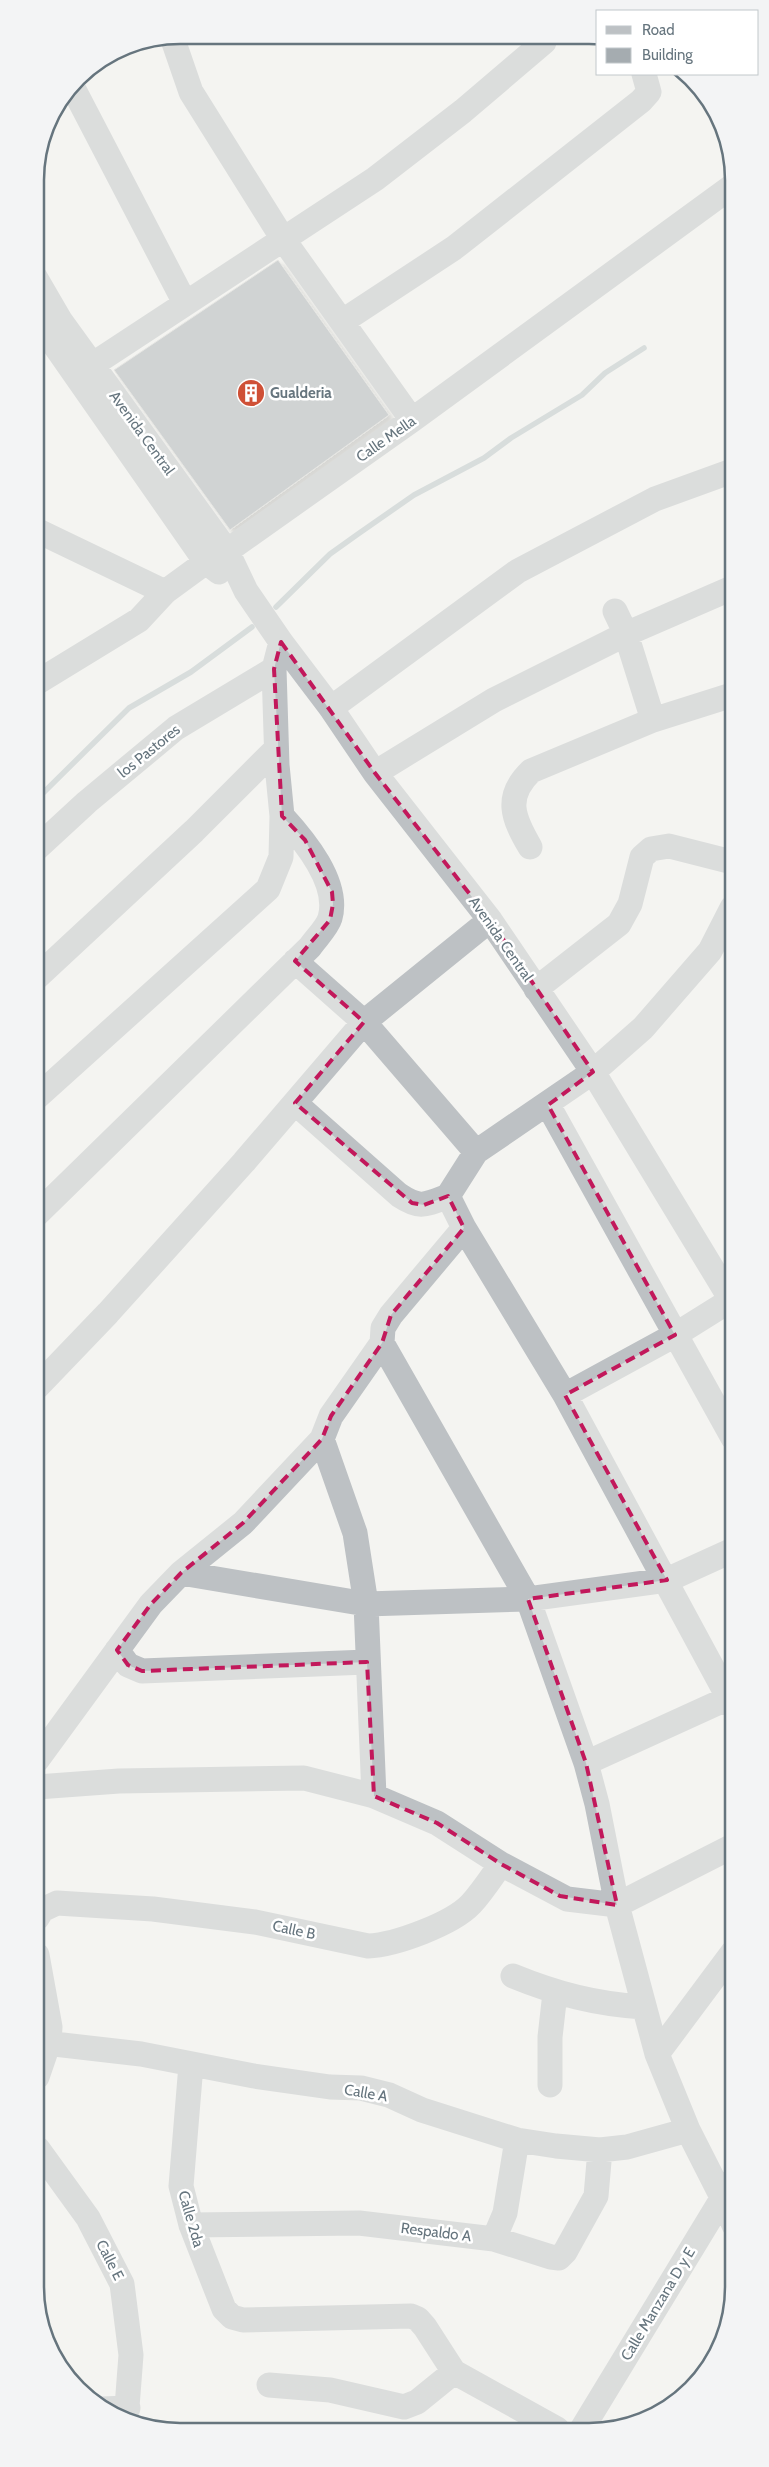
<svg xmlns="http://www.w3.org/2000/svg" width="769" height="2467" viewBox="0 0 769 2467" font-family="Cabin,sans-serif">
<defs>
<filter id="shadow"><feDropShadow dx="4.5" dy="4.5" stdDeviation="2.5" flood-color="#0004"/></filter>
</defs>
<rect width="100%" height="100%" fill="#f4f4f1"/>
<g fill="none" stroke-linecap="round" stroke-linejoin="round">
<!-- stream -->
<path stroke="#b6c1c4" stroke-width="5.5" d="M276,607L330,554L358,534L414,495L484,458L511,438L582,395L605,373L644,348
M36,800L129,708L191,672L252,627"/>
</g>
<!-- building -->
<path fill="#a5acb0" stroke="#d5d5d3" filter="url(#shadow)" d="M278,260L389,415L230,530L114,370Z"/>
<g fill="none" stroke-linecap="round" stroke-linejoin="round">
<!-- minor -->
<path stroke="#bdc1c4" stroke-width="25" d="M172,37L191,92L283,239L412,420
M72,86L185,303
M35,277L60,320L227,551L246,591L281,642L331,708L375,773L490,920L593,1072L733,1303
M35,317L206,562L219,572
M343,321L454,248L641,101L649,92L644,74
M92,365L375,179L463,111L544,42
M36,530L165,592
M615,611L626,634L653,720
M36,683L139,620L165,592L206,562L227,551L412,420L731,187
M331,708L518,571L655,499L732,471
M375,773L494,700L626,634L732,588
M530,847C513,818 504,797 531,771L653,720L732,695
M36,849L87,802L176,728L274,669
M295,961L364,1022L476,1152
M36,978L194,831L276,749
M536,989L619,924L630,904L642,857L651,849L669,846L732,862
M36,1098L268,889L281,857L282,816L277,765L274,669L281,642
M295,1103L399,1195C420,1209 425,1205 448,1196
M548,1105L733,1438
M36,1215L310,947C316,938 327,928 330,918C340,883 304,840 282,816
M464,1228L565,1395L733,1706
M382,1343L528,1599L586,1763L597,1804L617,1905L657,2054L688,2130L722,2197L734,2225
M37,1387L108,1313L244,1162L364,1022L490,920
M565,1395L675,1335L731,1300
M322,1439L355,1533L366,1604L374,1796
M181,1573L366,1604L528,1599L667,1580L733,1550
M117,1650L128,1665L142,1671L367,1662
M37,1760L151,1604L181,1573L243,1523L322,1439L331,1416L382,1343L383,1328L391,1315L464,1228L448,1196L476,1152L593,1072L643,1028L710,951L732,908
M586,1763L733,1696
M37,1787L119,1781L304,1778L374,1796L437,1823L501,1864L567,1899L617,1905L733,1846
M37,1918L42,1910L57,1903L153,1909L255,1922L368,1946C395,1945 452,1924 471,1904C482,1892 491,1878 501,1864
M37,1955L50,2027L49,2042L37,2077
M513,1976C557,1994 596,2004 643,2007
M37,2042L141,2054L254,2076L330,2087L361,2088L389,2095L422,2110L517,2140L556,2146L600,2150L627,2147L688,2130
M657,2054L733,1952
M191,2065L181,2186L191,2225L224,2309L232,2317L243,2320L411,2316L418,2319L425,2327L454,2372L557,2429
M550,2085V2037L555,1993
M38,2149L88,2218L122,2284L131,2355L126,2420
M191,2225L359,2223L494,2239L551,2257L559,2258L565,2252L596,2196L600,2150
M494,2239L505,2213L517,2140
M269,2385L330,2390L404,2407L417,2402L454,2372
M102,2409L128,2408
M582,2429L734,2179"/>
</g>
<!-- marked area -->
<path d="M0 0H769V2467H0ZM281,642L375,773L490,920L593,1072L548,1105L675,1335L565,1395L667,1580L528,1599L586,1763L617,1905L560,1896L501,1864L437,1823L374,1796L367,1662L142,1671L128,1665L117,1650L151,1604L181,1573L243,1523L322,1439L331,1416L382,1343L391,1315L464,1228L448,1196L424,1205L412,1203L295,1103L364,1022L295,961L330,920L333,904L332,892L305,840L282,816L274,669Z" fill="#f4f4f1" fill-opacity=".55" fill-rule="evenodd"/>
<path fill="none" stroke="#c2185b" stroke-width="4" stroke-dasharray="10 6" stroke-linejoin="round" d="M281,642L375,773L490,920L593,1072L548,1105L675,1335L565,1395L667,1580L528,1599L586,1763L617,1905L560,1896L501,1864L437,1823L374,1796L367,1662L142,1671L128,1665L117,1650L151,1604L181,1573L243,1523L322,1439L331,1416L382,1343L391,1315L464,1228L448,1196L424,1205L412,1203L295,1103L364,1022L295,961L330,920L333,904L332,892L305,840L282,816L274,669Z"/>
<!-- icons -->
<defs>
<symbol id="building-disc" viewBox="-11 -11 22 22"><circle r="9.5" fill="#cf5036" stroke="#fff"/><path d="M-4-6H4V6H1V3H-1V6H-4ZM-2.5-4.3h1.7v1.8h-1.7ZM.8-4.3h1.7v1.8H.8ZM-2.5-1h1.7V.8h-1.7ZM.8-1h1.7V.8H.8Z" fill="#fff"/></symbol>
</defs>
<g fill-rule="evenodd">
<use href="#building-disc" x="235" y="377" width="32" height="32"/>
</g>
<g text-anchor="middle" stroke-width="5" stroke-linejoin="round" paint-order="stroke">
<!-- poi labels -->
<g font-size="15" font-weight="bold" fill="#66757e" stroke="#fff" text-anchor="start">
<text x="270" y="398">Gualderia</text>
</g>
<!-- street labels -->
<g font-size="15" fill="#66757e" stroke="#fff">
<text transform="translate(142 433) rotate(54)" y="5">Avenida Central</text>
<text transform="translate(386 439) rotate(-35)" y="5">Calle Mella</text>
<text transform="translate(149 751) rotate(-39)" y="5">los Pastores</text>
<text transform="translate(501 939) rotate(55)" y="5">Avenida Central</text>
<text transform="translate(294 1930) rotate(12)" y="5">Calle B</text>
<text transform="translate(366 2093) rotate(10)" y="5">Calle A</text>
<text transform="translate(191 2219) rotate(74)" y="5">Calle 2da</text>
<text transform="translate(436 2232) rotate(7)" y="5">Respaldo A</text>
<text transform="translate(110 2260) rotate(63)" y="5">Calle E</text>
<text transform="translate(658 2304) rotate(-59)" y="5">Calle Manzana D y E</text>
</g>
</g>
<!-- crop -->
<path d="M0 0H769V2467H0ZM180 44H589A136 136 0 0 1 725 180V2287A136 136 0 0 1 589 2423H180A136 136 0 0 1 44 2287V180A136 136 0 0 1 180 44Z" fill="#f3f4f5" fill-rule="evenodd"/>
<path fill="none" stroke="#66757e" stroke-width="2.5" d="M180 44H589A136 136 0 0 1 725 180V2287A136 136 0 0 1 589 2423H180A136 136 0 0 1 44 2287V180A136 136 0 0 1 180 44Z"/>
<!-- legend -->
<rect x="596" y="10" width="162" height="65" fill="#ffffff" stroke="#c2c8cb"/>
<rect x="606" y="26" width="25" height="8" fill="#bdc1c4" stroke="#c2c8cb"/>
<text x="642" y="35" font-size="15" fill="#66757e">Road</text>
<rect x="606" y="48" width="25" height="15" fill="#a5acb0" stroke="#c2c8cb"/>
<text x="642" y="60" font-size="15" fill="#66757e">Building</text>
</svg>
